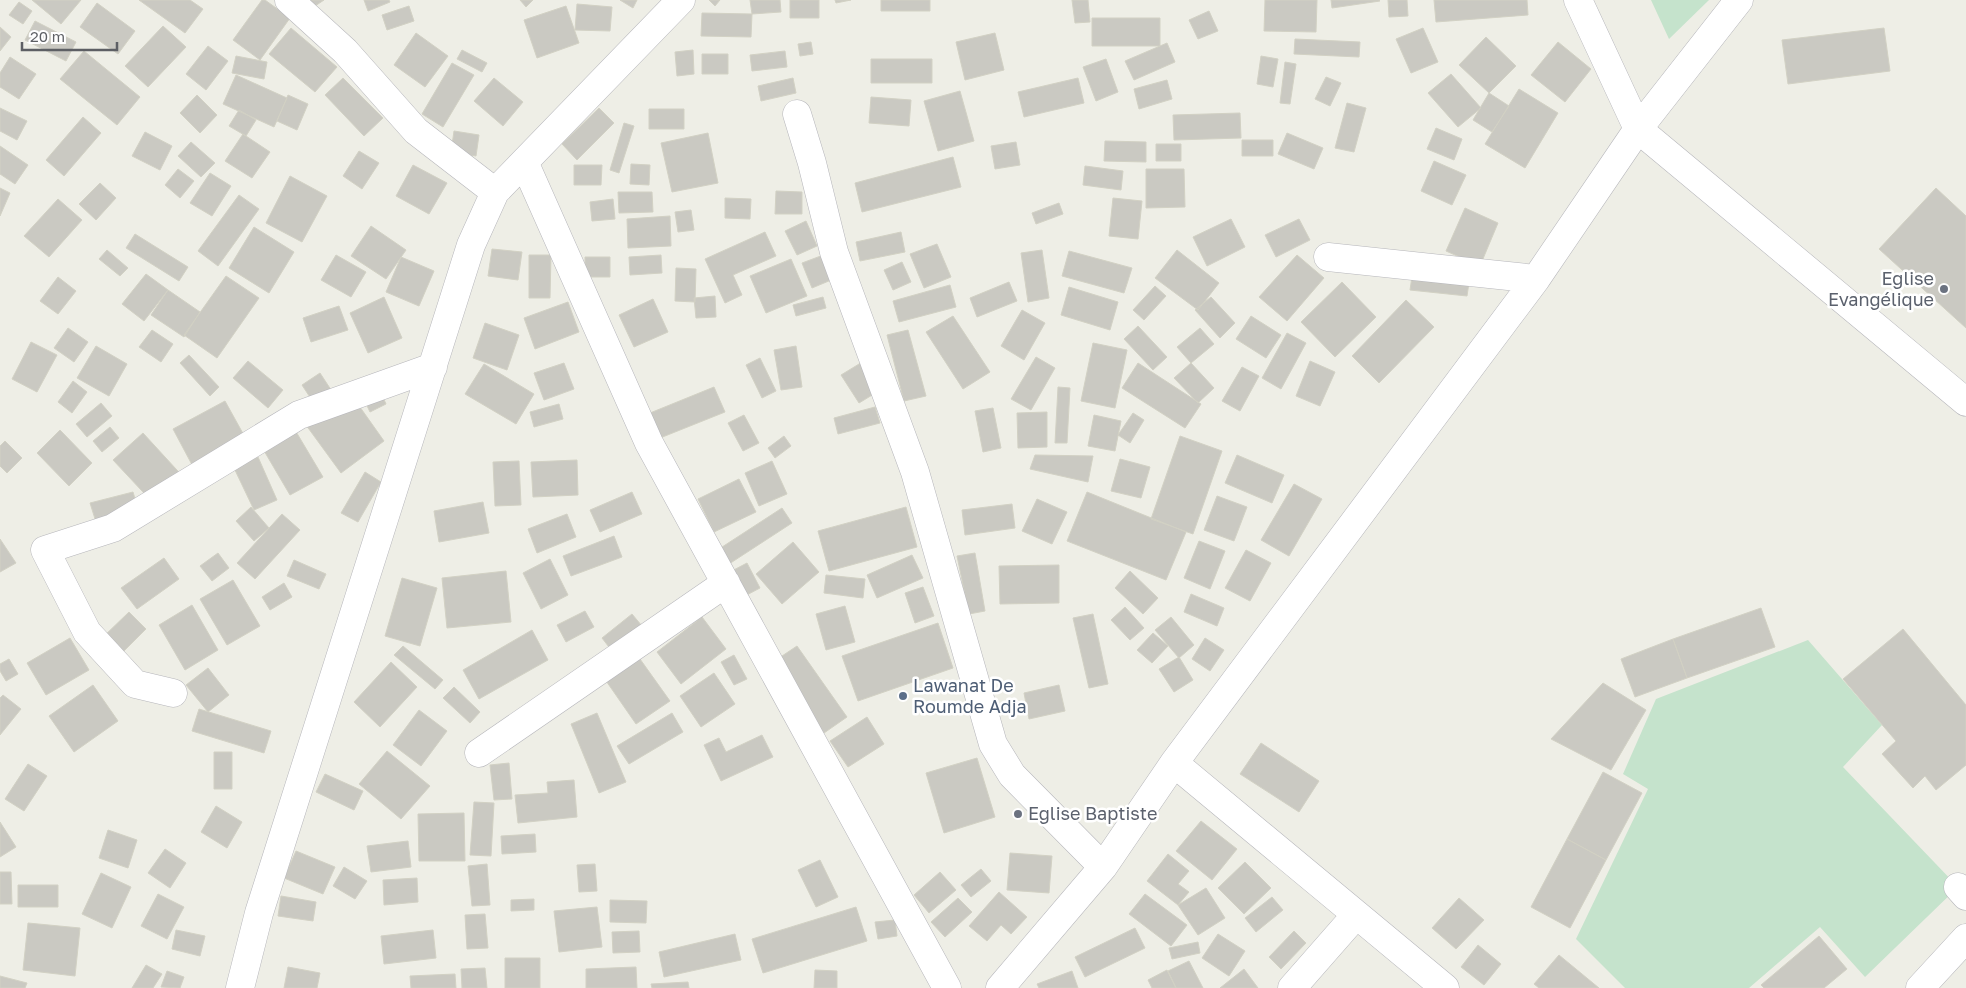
<svg xmlns="http://www.w3.org/2000/svg" width="1966" height="988" viewBox="0 0 1966 988" font-family="'Golos Text',sans-serif">
<rect width="100%" height="100%" fill="#eeeee6"/>
<!-- green -->
<path fill="#c5e3cc" d="M1651,0H1709L1669,39Z
M1808,640L1882,725L1843,767L1958,887L1865,977L1820,927L1749,988H1625L1576,939L1648,789L1623,774L1656,699Z"/>
<!-- building -->
<path fill="#cac9c2" stroke="#d2d1c4" d="M32,0H81L61,24Z
M139,0H190L203,9L185,33Z
M262,0H265L290,18L260,60L233,40Z
M307,0H324L312,8Z
M364,0H389L390,2L368,11Z
M520,0H533L526,7Z
M620,0H637L633,8Z
M709,0H720L715,6Z
M750,0H780L781,12L752,14Z
M790,0H819V18H790Z
M835,0H851L836,3Z
M881,0H930V11H881Z
M1072,0H1088L1090,22L1075,23Z
M1265,0H1317L1316,32L1264,31Z
M1331,0H1379L1380,1L1332,8Z
M1388,0H1407L1408,16L1389,17Z
M1434,0H1527L1528,15L1436,22Z
M19,2L32,11L23,24L9,15Z
M97,3L135,31L118,54L80,27Z
M577,4L612,7L610,31L575,30Z
M409,6L414,21L387,30L382,15Z
M566,6L579,43L537,58L524,20Z
M1209,11L1218,31L1198,39L1189,20Z
M702,13L752,14L751,37L701,36Z
M1092,18H1160V46H1092Z
M35,21L76,42L66,61L25,40Z
M163,26L186,47L148,87L125,66Z
M0,27L11,37L0,51Z
M291,28L337,67L315,92L269,54Z
M1423,28L1438,62L1411,73L1396,39Z
M1884,28L1890,71L1788,84L1782,40Z
M416,33L448,56L425,87L394,65Z
M995,33L1004,70L965,80L956,42Z
M1486,37L1516,66L1489,93L1459,65Z
M1295,39L1360,42L1359,57L1294,54Z
M811,42L813,54L800,56L798,44Z
M1558,42L1591,69L1565,102L1531,75Z
M1167,43L1175,62L1134,80L1125,61Z
M208,46L228,61L206,90L186,74Z
M462,50L487,63L482,72L457,59Z
M693,50L694,74L677,76L675,52Z
M84,51L140,97L117,125L60,79Z
M785,51L787,67L752,71L750,55Z
M702,54H728V74H702Z
M236,56L267,62L264,79L232,73Z
M1261,56L1278,59L1273,87L1257,84Z
M10,57L36,74L19,99L0,87V73Z
M871,59H932V83H871Z
M1106,59L1118,92L1096,101L1083,67Z
M1285,62L1296,64L1290,104L1280,103Z
M452,63L474,75L443,127L422,114Z
M1451,74L1481,108L1458,127L1428,93Z
M236,75L287,98L274,127L223,104Z
M1326,77L1341,83L1330,106L1315,99Z
M343,78L383,118L364,136L325,95Z
M494,78L523,102L503,126L474,101Z
M793,78L796,93L761,101L758,86Z
M1078,78L1084,103L1024,117L1018,92Z
M1167,80L1172,99L1139,109L1134,89Z
M1519,89L1558,113L1525,168L1485,144Z
M960,91L974,141L938,151L924,101Z
M1489,93L1509,106L1492,132L1473,120Z
M197,95L217,115L200,133L180,113Z
M288,95L308,104L297,130L277,121Z
M871,97L911,100L909,126L869,123Z
M1347,103L1366,108L1354,152L1335,148Z
M0,108L27,121L17,140L0,131Z
M599,108L614,123L577,160L562,144Z
M649,109H684V129H649Z
M239,110L256,120L246,136L229,126Z
M1240,113L1241,138L1174,140L1173,115Z
M83,117L101,133L64,176L46,160Z
M624,123L634,126L619,173L610,170Z
M1436,128L1462,139L1454,160L1427,149Z
M454,131L479,135L476,156L451,152Z
M145,132L172,146L160,170L132,156Z
M708,133L718,183L672,192L661,143Z
M1287,133L1323,148L1314,169L1278,154Z
M243,134L270,152L252,178L225,161Z
M1242,140H1273V156H1242Z
M1105,141L1146,142V162L1104,161Z
M191,142L215,163L201,177L178,156Z
M1016,142L1020,165L995,169L991,146Z
M1156,144H1181V161H1156Z
M0,146L28,165L15,184L0,174Z
M359,151L379,163L362,189L343,176Z
M953,157L961,187L862,212L855,183Z
M1434,161L1466,175L1452,205L1421,191Z
M631,164L650,165L649,185L630,184Z
M413,165L447,183L429,214L396,196Z
M574,165H602L601,185H574Z
M1085,166L1123,171L1121,190L1083,185Z
M178,169L194,181L180,198L165,185Z
M1146,169H1184L1185,207L1146,208Z
M210,173L231,186L212,216L190,203Z
M290,176L327,196L302,242L266,223Z
M100,183L116,198L96,220L79,204Z
M0,188L10,193L0,216Z
M1936,188L1966,216V328L1879,249Z
M776,191L802,192V214H775Z
M618,192H652L653,212L619,213Z
M239,195L259,209L218,266L198,251Z
M725,198L751,199L750,219L725,218Z
M1113,198L1142,201L1138,239L1109,236Z
M58,199L82,220L49,257L24,236Z
M613,199L615,219L592,221L590,202Z
M1059,203L1063,214L1036,224L1032,213Z
M1465,208L1498,223L1480,266L1446,251Z
M691,210L694,230L678,232L675,212Z
M670,216L671,246L628,248L627,219Z
M1231,219L1245,247L1207,266L1193,237Z
M1299,219L1310,240L1276,257L1265,235Z
M806,221L817,246L797,255L785,231Z
M371,226L406,250L386,279L351,256Z
M254,227L294,252L269,293L229,268Z
M765,232L776,256L733,275L742,295L725,303L705,259Z
M901,232L905,252L860,261L856,242Z
M135,234L188,267L179,281L126,248Z
M937,244L951,277L924,288L910,254Z
M492,249L522,252L518,280L488,276Z
M107,250L128,268L120,276L99,259Z
M1042,250L1049,298L1028,302L1021,253Z
M1177,250L1219,283L1198,310L1155,278Z
M1069,251L1132,268L1124,293L1062,276Z
M826,254L836,278L812,288L802,263Z
M336,255L366,272L351,297L321,280Z
M529,255H551L550,298H529Z
M661,255L662,273L630,275L629,257Z
M1297,255L1324,278L1287,321L1259,297Z
M401,257L434,271L419,306L386,292Z
M585,257H610V277H585Z
M791,259L807,296L766,313L750,276Z
M902,262L911,282L893,290L884,270Z
M676,268L696,269L695,302L675,301Z
M1413,270L1470,276L1467,296L1410,290Z
M146,274L168,290L144,321L122,304Z
M226,276L259,298L217,358L184,335Z
M58,277L76,291L58,314L40,301Z
M1009,282L1017,301L977,317L970,298Z
M1342,282L1376,317L1335,357L1301,322Z
M950,285L956,307L899,322L893,301Z
M1155,286L1166,296L1144,320L1133,310Z
M1069,287L1118,302L1110,330L1061,315Z
M168,290L200,312L184,337L151,315Z
M715,296L716,317L696,318L694,298Z
M384,297L402,338L368,353L350,313Z
M823,297L826,308L796,316L793,305Z
M1211,297L1235,323L1220,338L1195,310Z
M653,299L668,332L634,347L619,315Z
M1406,300L1434,327L1379,383L1352,356Z
M568,302L579,332L535,349L524,318Z
M339,306L348,330L311,342L303,318Z
M1022,310L1045,323L1024,360L1001,346Z
M953,316L990,372L963,389L926,332Z
M1251,316L1281,335L1266,358L1236,339Z
M485,323L519,335L507,370L473,358Z
M1138,326L1167,357L1153,370L1124,339Z
M68,328L88,342L74,362L54,348Z
M1200,328L1214,344L1191,363L1177,347Z
M152,330L173,344L161,362L139,347Z
M908,330L926,396L904,401L887,335Z
M1287,333L1306,343L1281,389L1262,378Z
M31,342L57,355L37,392L12,379Z
M1093,343L1127,350L1115,408L1081,401Z
M96,346L127,364L109,396L77,378Z
M796,346L802,387L781,390L774,350Z
M189,355L219,387L210,396L180,363Z
M1036,357L1055,368L1031,410L1011,399Z
M760,358L776,391L762,398L746,365Z
M248,361L283,390L268,408L233,378Z
M864,361L882,389L859,403L841,375Z
M1310,361L1335,372L1320,406L1296,396Z
M564,363L574,389L544,400L534,373Z
M1138,363L1201,404L1185,428L1122,388Z
M1191,363L1214,388L1198,403L1174,378Z
M484,364L534,394L516,424L465,394Z
M1242,367L1259,376L1240,411L1222,401Z
M320,373L335,396L317,408L302,385Z
M73,381L87,392L72,413L58,402Z
M377,384L386,404L370,412L360,391Z
M714,387L725,412L660,438L650,413Z
M1058,387L1070,388L1067,443H1055Z
M350,393L384,441L341,473L306,425Z
M225,401L251,448L198,476L173,429Z
M101,403L112,416L87,437L76,424Z
M559,404L563,419L534,427L530,412Z
M875,407L880,423L838,434L834,418Z
M993,408L1001,448L983,452L975,411Z
M1047,412V447L1018,448L1017,413Z
M1133,413L1144,420L1130,443L1118,435Z
M744,415L759,443L743,451L728,423Z
M1094,415L1121,421L1115,451L1088,446Z
M110,427L119,438L102,452L93,441Z
M60,430L92,463L69,486L37,453Z
M295,430L323,477L290,495L263,449Z
M143,433L187,481L157,507L113,460Z
M784,436L791,446L775,458L768,448Z
M1180,436L1222,451L1193,534L1151,519Z
M5,441L22,458L7,473L0,466V446Z
M1035,455L1093,456L1088,482L1030,469Z
M1237,455L1284,475L1272,503L1225,483Z
M258,457L277,500L254,510L234,468Z
M1120,459L1150,467L1141,498L1111,491Z
M577,460L578,495L533,497L531,462Z
M519,461L521,505L495,506L493,462Z
M772,461L787,494L759,506L745,473Z
M365,472L381,482L358,522L341,513Z
M739,479L756,512L714,532L698,499Z
M1294,484L1322,499L1289,556L1261,540Z
M133,492L139,512L96,522L90,503Z
M632,492L642,514L600,532L590,510Z
M1087,492L1186,532L1166,580L1067,541Z
M1217,496L1247,507L1234,541L1204,530Z
M1037,499L1067,512L1052,544L1022,531Z
M483,502L489,533L439,542L434,511Z
M1012,504L1015,528L965,535L962,510Z
M251,507L269,528L254,541L236,521Z
M906,507L917,547L829,571L818,531Z
M782,508L792,523L729,564L719,549Z
M282,514L300,530L255,579L237,563Z
M567,514L576,537L537,553L528,529Z
M614,536L622,557L571,576L563,556Z
M0,539L16,563L0,572Z
M1199,541L1225,551L1210,589L1184,578Z
M793,542L819,572L782,604L756,574Z
M1246,550L1271,563L1250,601L1225,588Z
M218,553L229,568L212,581L200,566Z
M975,553L985,611L969,614L957,556Z
M912,555L923,578L877,598L867,575Z
M164,558L179,579L137,609L121,588Z
M550,559L568,595L541,609L523,573Z
M294,560L326,574L319,589L287,576Z
M747,563L760,588L741,598L728,573Z
M1059,565V603L1000,604L999,566Z
M506,571L511,622L447,628L442,578Z
M1130,571L1158,598L1143,614L1115,588Z
M826,575L865,579L863,598L824,593Z
M402,578L437,588L420,646L385,636Z
M233,580L260,626L227,645L200,599Z
M284,583L292,597L270,610L262,597Z
M923,587L934,616L915,623L905,593Z
M1191,594L1224,608L1217,626L1184,612Z
M192,605L218,650L185,670L159,625Z
M845,606L855,642L826,650L816,614Z
M1125,607L1144,628L1130,640L1111,620Z
M1761,608L1775,647L1687,678L1673,639Z
M585,611L594,627L566,642L557,625Z
M129,612L146,629L119,656L102,638Z
M632,614L642,626L612,651L602,638Z
M1093,614L1108,684L1089,688L1073,618Z
M702,617L726,649L681,684L657,652Z
M1171,617L1194,645L1179,658L1155,630Z
M938,623L953,668L858,701L842,656Z
M1903,629L1966,705V765L1936,790L1925,776L1913,788L1882,754L1896,741L1843,679Z
M532,630L548,660L479,699L463,670Z
M1153,633L1168,646L1152,663L1137,650Z
M70,638L89,670L46,695L27,663Z
M1205,638L1224,650L1210,671L1192,659Z
M1673,639L1687,678L1635,697L1621,659Z
M403,646L443,680L435,689L394,655Z
M797,646L847,717L824,733L773,662Z
M635,652L670,701L636,724L602,675Z
M734,655L747,679L734,685L721,662Z
M1179,657L1193,680L1174,692L1159,669Z
M9,659L18,674L6,681L0,671V664Z
M391,662L417,687L380,727L354,702Z
M208,668L229,695L208,712L186,685Z
M714,673L735,704L701,727L680,696Z
M1603,683L1646,710L1611,770L1551,739Z
M93,685L118,721L74,752L49,716Z
M1059,685L1065,711L1029,719L1024,693Z
M454,687L480,712L470,723L443,698Z
M3,695L21,709L0,735V698Z
M199,709L271,731L264,753L192,731Z
M419,710L447,731L421,766L393,745Z
M597,713L626,782L599,793L571,724Z
M672,713L683,732L629,764L617,746Z
M867,717L884,744L848,767L830,741Z
M762,735L773,757L721,781L704,745L719,738L726,752Z
M1261,743L1319,781L1299,812L1240,774Z
M387,751L430,786L401,819L359,784Z
M214,752H232V789H214Z
M977,758L995,817L944,833L926,773Z
M509,763L512,799L494,800L490,765Z
M28,764L47,776L24,811L5,799Z
M1603,772L1642,793L1606,860L1567,839Z
M325,774L363,791L354,810L316,792Z
M574,780L577,817L518,823L515,795L548,793L547,782Z
M474,802L494,803L491,856L470,855Z
M216,806L242,822L227,848L201,832Z
M464,813L465,861H419L418,814Z
M1201,821L1237,849L1212,880L1176,851Z
M0,822L16,847L0,857Z
M108,830L137,840L128,868L99,858Z
M535,834L536,852L502,854L501,836Z
M1567,839L1606,860L1570,928L1531,907Z
M408,841L411,867L371,872L367,846Z
M165,849L186,863L170,888L148,873Z
M296,851L335,867L323,894L284,878Z
M1010,853L1052,856L1049,893L1007,890Z
M1168,854L1189,871L1178,884L1189,892L1178,905L1147,881Z
M820,860L838,897L816,907L798,870Z
M1245,862L1271,888L1244,914L1218,888Z
M487,864L490,905L472,906L468,866Z
M595,864L597,891L579,892L577,865Z
M344,867L367,881L355,899L333,886Z
M981,869L991,881L971,897L961,885Z
M0,872H11L12,904H0Z
M940,872L956,890L929,913L914,895Z
M101,873L131,887L112,928L82,914Z
M417,878L418,902L384,905L383,880Z
M18,885H58V907H18Z
M1206,888L1225,918L1198,935L1178,905Z
M999,892L1027,917L1011,934L1001,925L987,941L969,926Z
M158,894L184,907L167,939L141,926Z
M1145,894L1187,925L1171,946L1129,914Z
M281,896L316,902L313,921L278,916Z
M1272,897L1283,910L1256,932L1245,918Z
M958,898L972,912L945,937L931,922Z
M1459,898L1484,920L1456,949L1432,928Z
M534,899V910L511,911V900Z
M610,900L647,901L646,923L610,922Z
M597,907L602,947L559,952L554,911Z
M856,907L867,941L763,973L752,939Z
M485,914L488,948L467,949L465,915Z
M895,920L897,936L878,939L875,922Z
M28,923L80,928L75,976L23,970Z
M1135,928L1145,948L1085,977L1075,957Z
M176,930L205,936L200,956L172,949Z
M433,930L436,958L384,964L381,936Z
M639,931L640,952L613,953L612,932Z
M1294,931L1306,943L1281,969L1269,957Z
M735,934L741,960L664,977L659,952Z
M1218,934L1245,951L1229,976L1202,958Z
M1819,936L1847,969L1824,988H1764L1761,985Z
M1198,942L1200,953L1172,959L1169,948Z
M1478,945L1501,964L1484,985L1461,967Z
M1559,955L1599,988H1539L1534,984Z
M505,958H540V988H505Z
M1189,961L1203,988H1176L1168,971Z
M146,965L162,974L153,988H132Z
M288,967L320,973L317,988H284Z
M636,967L637,988H586V969Z
M485,968L487,988H462L461,969Z
M1244,969L1258,988H1220Z
M815,970L837,971V988H814Z
M1167,970L1176,988H1152L1148,980Z
M167,971L184,977L180,988L161,987Z
M1072,971L1078,988H1039L1037,984Z
M455,974L456,988H411L410,976Z
M0,976L27,983L25,988H0Z
M688,982L689,988H652L651,984Z"/>
<g fill="none" stroke-linecap="round" stroke-linejoin="round">
<defs>
<path id="street" d="M289,0L345,51L416,131L495,192
M1578,0L1638,129L1966,402
M797,114L812,163L834,252L915,472L993,744L1012,775L1103,867
M525,164L649,443L947,988
M1328,257L1536,279
M173,693L135,684L87,632L45,550L113,528L299,415L433,367
M479,753L726,583
M1174,763L1445,988
M1958,887L1966,896
M240,988L259,913L471,245L495,192L681,0
M1000,988L1103,867L1174,763L1536,279L1638,129L1739,0
M1292,988L1356,915
M1920,988L1966,938"/>
</defs>
<!-- street casing -->
<use href="#street" stroke="#b6b6bb" stroke-width="29"/>
<!-- street -->
<use href="#street" stroke="#fff" stroke-width="28"/>
</g>
<!-- markers -->
<g fill="#6b7280" stroke="#fff" stroke-width="2">
<circle cx="1944" cy="289" r="5"/>
<circle cx="1018" cy="814" r="5"/>
</g>
<circle fill="#5c6f8a" stroke="#fff" stroke-width="2" cx="903" cy="696" r="5"/>
<g text-anchor="middle" stroke-width="5" stroke-linejoin="round" paint-order="stroke">
<!-- worship labels -->
<g font-size="18" fill="#5b616d" stroke="#fff" text-anchor="end">
<text x="1934" y="285">Eglise<tspan x="1934" dy="21">Evangélique</tspan></text>
<text x="1028" y="820" text-anchor="start">Eglise Baptiste</text>
</g>
<!-- service labels -->
<g font-size="18" fill="#4e5e75" stroke="#fff" text-anchor="start">
<text x="913" y="692">Lawanat De<tspan x="913" dy="21">Roumde Adja</tspan></text>
</g>
</g>
<!-- scale -->
<path d="M22 42v8h95v-8" fill="none" stroke="#5d5f64" stroke-width="2.5"/>
<text x="30" y="42" font-size="15" fill="#5d5f64" stroke="#ffffff" stroke-width="4" paint-order="stroke">20 m</text>
</svg>
